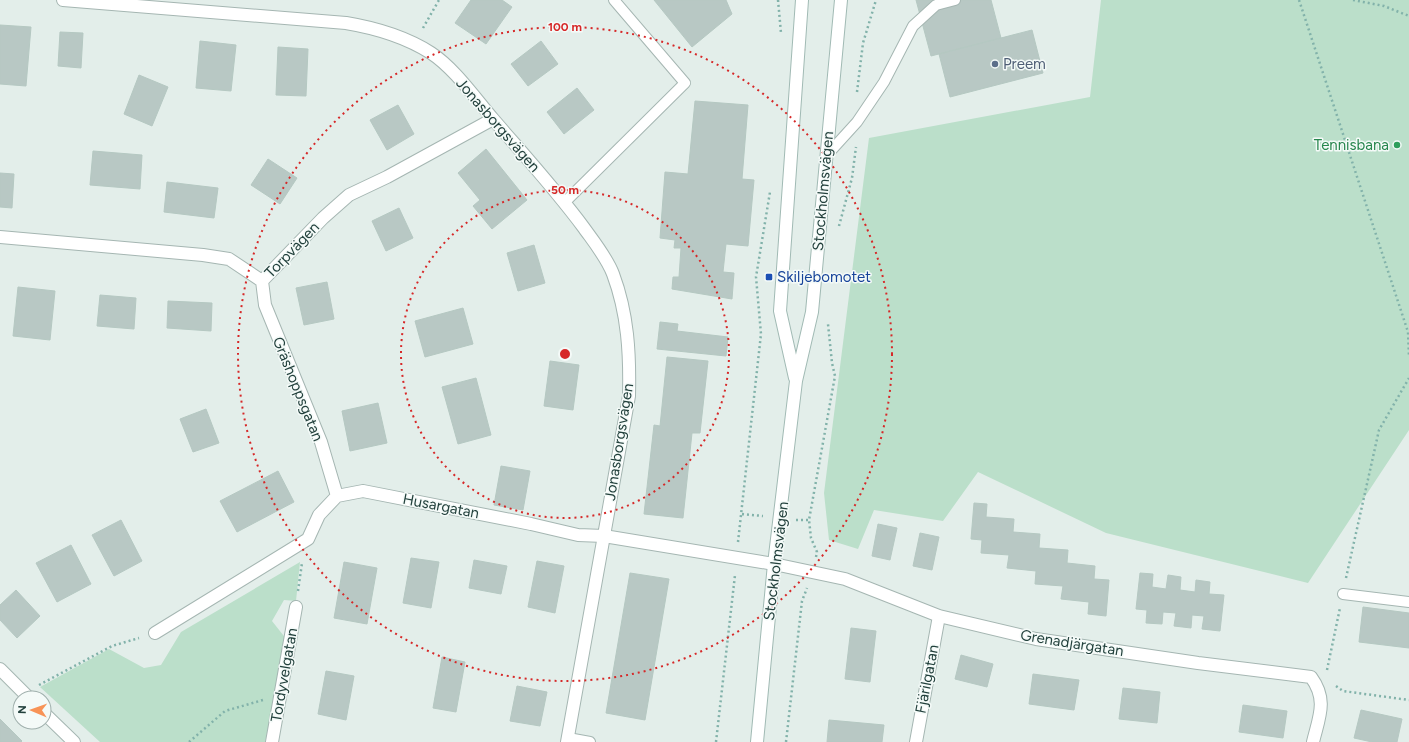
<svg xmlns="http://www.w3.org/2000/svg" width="1409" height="742" viewBox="0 0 1409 742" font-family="Figtree,sans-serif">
<rect width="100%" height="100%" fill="#e3eeea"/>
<!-- green -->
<path fill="#bbdfca" d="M1101,0H1409V430L1308,583L1106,533L978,472L943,521L874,510L858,549L829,540L824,493L869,138L1090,97Z
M300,562L296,601L284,600L272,621L287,640L265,742H100L40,687L109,649L144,668L161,665L181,632Z"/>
<!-- building -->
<path fill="#b8c8c4" stroke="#b5c8c2" d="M471,0H502L512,7L486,44L455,23Z
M654,0H726L732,14L692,47Z
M916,0H991L1001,38L931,56Z
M0,25L31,27L26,86L0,84Z
M1032,30L1043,73L950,97L939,54Z
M60,32L83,33L81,68L58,66Z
M200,41L236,45L231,91L196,88Z
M541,41L558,64L528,86L511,64Z
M278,47L308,49L306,96L276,95Z
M139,75L168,87L152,126L124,114Z
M577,88L594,110L564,134L547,112Z
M695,101L748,105L742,179L754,180L748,246L726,244L723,272L734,273L732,299L672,289L673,277H679L681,248H674L675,240L660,238L665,172L688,174Z
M398,105L414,134L387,150L370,120Z
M486,149L527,200L492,229L473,206L480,200L458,173Z
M93,151L142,155L140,189L90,185Z
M268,159L297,178L280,204L251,185Z
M0,173L14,174L12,208L0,207Z
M167,182L218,188L214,218L164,212Z
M399,208L413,238L386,251L372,221Z
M534,245L545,283L518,291L507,253Z
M327,282L334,319L304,325L296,288Z
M18,287L55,291L50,340L13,336Z
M100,295L136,298L134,329L97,326Z
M168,301L212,303L211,331L167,328Z
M463,308L473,344L425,357L415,321Z
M660,322L678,324L677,331L728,337L726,356L657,349Z
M667,357L708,361L700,433H692L683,518L644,514L654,425L660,426Z
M550,361L579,365L573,410L544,406Z
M476,378L491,435L458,444L442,387Z
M378,403L387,443L350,451L342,411Z
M206,409L219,443L193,452L180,419Z
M501,466L530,471L523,510L494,505Z
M278,471L294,502L237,532L220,501Z
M974,503L987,504L986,517L1014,519L1013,532L1040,534L1039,548L1068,550L1067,563L1095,566L1094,579L1109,580L1106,616L1088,614L1089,602L1061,599L1063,586L1035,584L1036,571L1007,568L1009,555L981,553L982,540L971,539Z
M121,520L142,561L114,576L92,535Z
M878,524L897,528L890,560L872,556Z
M920,533L939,537L932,570L913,566Z
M71,545L91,584L57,602L36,563Z
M411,558L439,562L431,608L403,603Z
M474,560L507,566L501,594L469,588Z
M537,561L564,566L555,613L528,607Z
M344,562L377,568L367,624L334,618Z
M630,573L669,579L645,720L606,713Z
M1140,573L1153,574L1152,587L1166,589L1168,575L1181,577L1180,590L1195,592L1196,580L1210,582L1209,594L1224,595L1220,631L1202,629L1204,616L1192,615L1191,628L1174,626L1176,613L1163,612L1162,624L1146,623L1147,610L1136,609Z
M16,590L40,616L17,638L0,620V605Z
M1363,607L1409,613V648L1359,642Z
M851,628L876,631L870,682L845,679Z
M961,655L993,664L987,687L955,679Z
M442,657L465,662L456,712L433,708Z
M326,671L354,676L346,720L318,714Z
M1033,674L1079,680L1074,710L1029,704Z
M517,686L547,692L540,726L510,721Z
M1123,688L1160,692L1157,723L1119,719Z
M1243,705L1287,711L1283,738L1239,732Z
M1361,710L1402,719L1397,742H1372L1354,738Z
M0,719L22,741L21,742H0Z
M829,720L884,725L882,742H827Z"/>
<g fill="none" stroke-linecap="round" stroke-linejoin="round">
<defs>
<path id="service" d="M827,155L857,122L884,82L913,26L936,5L955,0
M565,202L685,83L614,0
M1343,594L1409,602
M568,738L590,742"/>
<path id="minor" d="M63,0L346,23C376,28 406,37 431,53C454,68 475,98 493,119C524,155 556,190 584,228C594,242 607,258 613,274C628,314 630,354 629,396L567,742
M0,237L203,255L229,259L262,281L323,218L349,195L387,177L493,119
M262,281L265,305L321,442L337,496
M155,633L308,539L319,515L337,496L363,491L531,524L578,535L604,536L774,564L845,579L939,616L1036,639L1198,663L1311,677C1328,700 1319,717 1313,742
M0,669L29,698
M44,713L74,742
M272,742L296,607
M916,742L939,616"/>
<path id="secondary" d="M795,378L780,311L802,0
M757,742L774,564L796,381L812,312L841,0"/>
</defs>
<!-- service casing -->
<use href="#service" stroke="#a5b6b2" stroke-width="12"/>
<!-- minor casing -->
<use href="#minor" stroke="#a5b6b2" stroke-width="14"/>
<!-- secondary casing -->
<use href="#secondary" stroke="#a1bab4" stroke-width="14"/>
<!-- path -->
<path stroke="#82b2aa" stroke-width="2.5" stroke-dasharray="2 3" stroke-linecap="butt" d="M778,0L781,33
M1299,0L1408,332L1409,357
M1353,0L1384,6L1409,16
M423,28L439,0
M857,92L863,43L876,0
M839,226L852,178L856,147
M742,514L763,516
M796,520H809
M738,542L761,334L756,277L770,192
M816,557L817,552L811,538L809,520L835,376L832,363L828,324
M1346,578L1379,430L1409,378
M298,591L302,563
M1327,670L1340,608
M39,685L112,646L139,638
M1336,686L1343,691L1409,700
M189,742L225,711L263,700
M716,742L735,575
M786,742L802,601L807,588"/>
<!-- service -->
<use href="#service" stroke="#fff" stroke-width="10"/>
<!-- minor -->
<use href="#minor" stroke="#fff" stroke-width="12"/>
<!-- secondary -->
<use href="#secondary" stroke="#fff" stroke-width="12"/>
</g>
<!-- distance rings -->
<g fill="none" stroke="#d62828" stroke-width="2" stroke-dasharray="2 4">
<circle cx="565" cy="354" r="164"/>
<circle cx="565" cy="354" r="327"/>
</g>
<!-- markers -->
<circle fill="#5c6f8a" stroke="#f4faf8" stroke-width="1.5" cx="995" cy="64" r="4"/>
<circle fill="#2e9e5b" stroke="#f4faf8" stroke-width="1.5" cx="1397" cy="145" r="4"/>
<rect fill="#1a4fb4" stroke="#f4faf8" stroke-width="1.5" x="765" y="273" width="8" height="8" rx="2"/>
<g text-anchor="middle" stroke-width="3" stroke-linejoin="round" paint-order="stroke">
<!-- service labels -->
<g font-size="15" fill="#4e5e75" stroke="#f4faf8" text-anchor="start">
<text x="1003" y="69">Preem</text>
</g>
<!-- street labels -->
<g font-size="15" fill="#22403c" stroke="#f4faf8">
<text transform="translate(498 125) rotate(49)" y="5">Jonasborgsvägen</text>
<text transform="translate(823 191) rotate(-85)" y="5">Stockholmsvägen</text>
<text transform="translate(292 250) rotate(-46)" y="5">Torpvägen</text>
<text transform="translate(298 389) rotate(68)" y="5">Gräshoppsgatan</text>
<text transform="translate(619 442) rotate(-81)" y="5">Jonasborgsvägen</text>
<text transform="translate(441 506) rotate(11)" y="5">Husargatan</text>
<text transform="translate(776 561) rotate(-83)" y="5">Stockholmsvägen</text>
<text transform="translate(1072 643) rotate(9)" y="5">Grenadjärgatan</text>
<text transform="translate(284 675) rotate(-80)" y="5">Tordyvelgatan</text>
<text transform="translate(927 679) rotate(-79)" y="5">Fjärilgatan</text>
</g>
<!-- leisure labels -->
<g font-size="15" fill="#27864d" stroke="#f4faf8" text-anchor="end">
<text x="1389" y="150">Tennisbana</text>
</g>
<!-- transit labels -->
<g font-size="15" fill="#164399" stroke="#f4faf8" text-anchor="start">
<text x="777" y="282">Skiljebomotet</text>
</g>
</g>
<circle cx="565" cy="354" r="6" fill="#d62828" stroke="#f4faf8" stroke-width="2"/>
<g font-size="12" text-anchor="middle" font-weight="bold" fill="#d62828" stroke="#f4faf8" stroke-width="3" stroke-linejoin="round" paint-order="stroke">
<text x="565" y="31">100 m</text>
<text x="565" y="194">50 m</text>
</g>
<!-- north arrow -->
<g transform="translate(32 710) rotate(272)"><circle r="19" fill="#f4faf8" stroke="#a0b0ad"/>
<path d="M0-3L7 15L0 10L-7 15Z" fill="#f89357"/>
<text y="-6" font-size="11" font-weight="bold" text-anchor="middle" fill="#22403c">N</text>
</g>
</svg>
